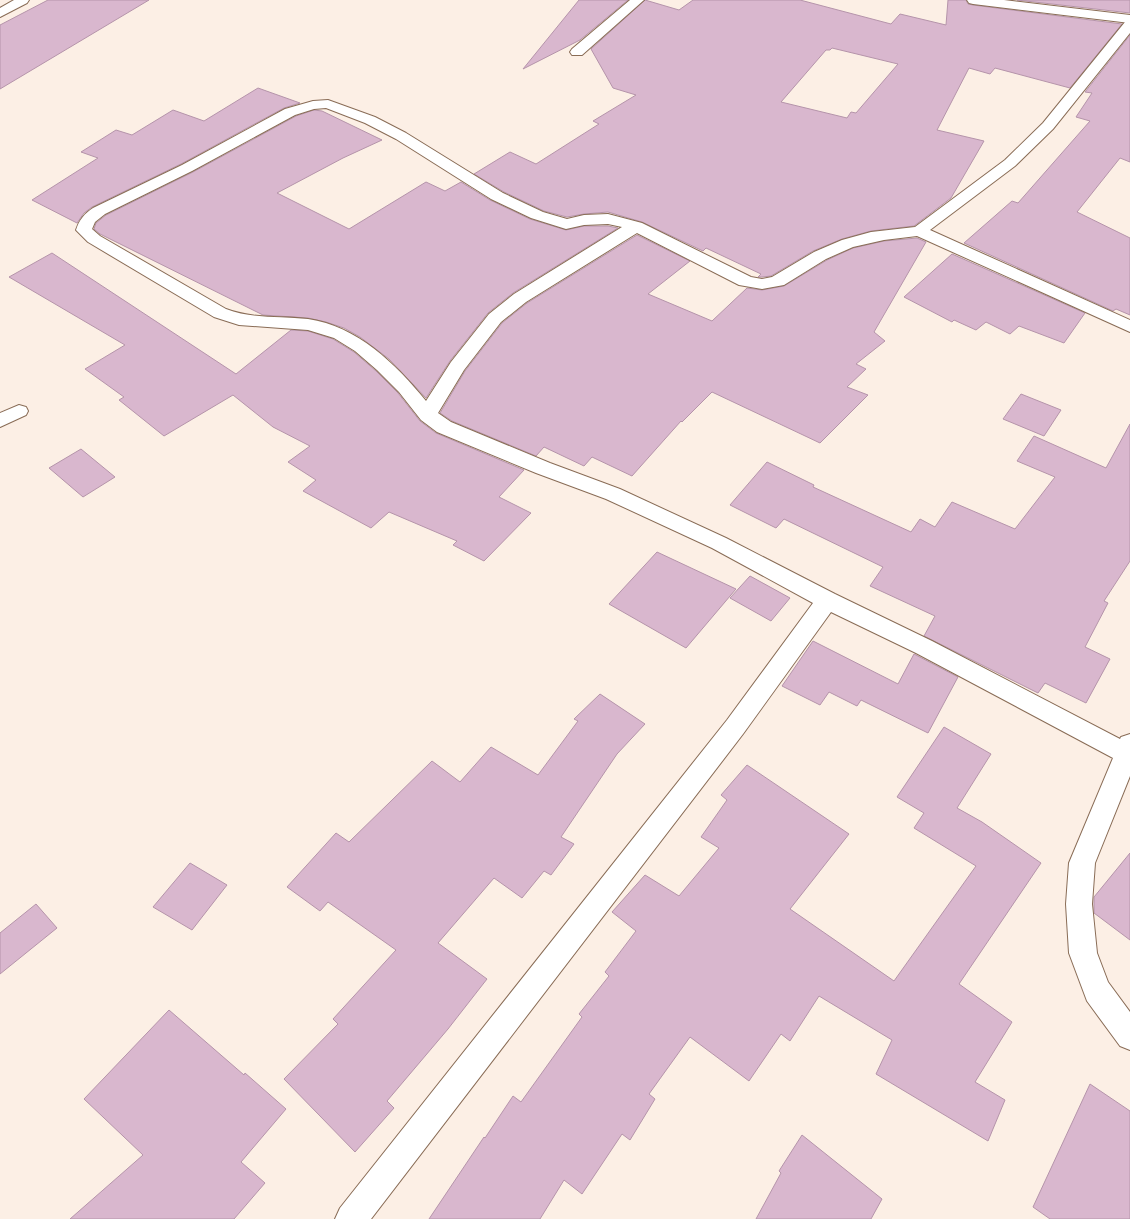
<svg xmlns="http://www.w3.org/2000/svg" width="1130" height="1219" viewBox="0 0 1130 1219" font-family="'IBM Plex Sans',sans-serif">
<rect width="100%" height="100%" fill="#fcefe5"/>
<!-- building -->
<path fill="#d9b7ce" stroke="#b594aa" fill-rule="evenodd" d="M48,0H149L0,89V25Z
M579,0H628L580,40L523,69Z
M645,0L679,10L693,0H800L891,24L900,14L946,25L948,0H966L968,4L973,5L1122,24L1070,88L995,68L990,74L969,68L937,130L984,141L951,198L914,226L871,231L842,239L813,251L771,276L762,277H758L761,274L706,248L703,251L642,222L608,212L584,214L567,217L544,211L504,192L474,174L510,152L536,164L599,124L593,121L636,95L613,88L591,49ZM832,48L898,64L856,113L851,112L847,118L781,102L826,50H830Z
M1017,0H1130V13Z
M1130,35V162L1120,158L1077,212L1130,238V315L1116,309L1113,311L964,243L1012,201L1018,203L1090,121L1076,117L1092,93L1085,92Z
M258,88L300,103L284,108L181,164L92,207L84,213L77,223L32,200L98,158L81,152L116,130L132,135L173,110L204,121Z
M314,110L322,111L382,140L343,158L277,193L349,229L426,182L445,191L461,182L490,200L530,219L566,230L584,226H608L618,228L513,293L488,313L450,361L426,398L389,359L360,337L344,328L326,322L308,318L263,315L100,234L94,229L96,223L106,215L193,172L296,116Z
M637,235L690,261L648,294L712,321L747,288L762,290L784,286L827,260L853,248L884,241L917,238L926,242L874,332L885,341L856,364L866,369L847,387L868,395L820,443L712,392L682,422L681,421L632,476L592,457L584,466L544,447L536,456L452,421L440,413L465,371L502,323L527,303Z
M52,253L236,374L291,330L308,331L333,339L354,352L376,371L398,393L420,421L436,433L524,470L499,497L531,513L484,561L453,545L457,541L389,512L371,528L303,491L316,480L288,462L310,446L273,427L233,395L164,436L119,400L124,397L85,369L125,345L9,277Z
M952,254L1085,313L1064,343L1019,326L1010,334L986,322L976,330L954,320L952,322L904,297Z
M1021,394L1061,410L1044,436L1003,419Z
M1130,424V561L1104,601L1108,603L1085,647L1110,659L1086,703L1045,683L1038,693L924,636L935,616L870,586L883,567L784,519L776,528L730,505L767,462L814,485L813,487L911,532L920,519L935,527L952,502L1015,529L1055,477L1017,461L1034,436L1106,468Z
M81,449L115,477L83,497L49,468Z
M657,552L736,589L686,648L609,604Z
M750,576L790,598L771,621L730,598Z
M813,641L898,684L914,654L958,677L928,733L861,700L857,706L829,692L820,705L782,686Z
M600,694L645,724L617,754L561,837L574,844L551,875L544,871L522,898L494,878L438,943L487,979L448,1029L387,1101L394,1108L355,1152L284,1079L338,1024L333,1019L396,950L328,902L320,911L287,887L336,833L349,842L432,761L460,782L491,747L538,775L578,721L574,719Z
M944,727L991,754L957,808L982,822L1041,863L959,984L1012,1022L975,1082L1005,1100L988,1141L876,1074L892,1040L819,996L790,1041L781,1034L749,1081L690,1037L649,1094L655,1099L630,1140L622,1134L582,1194L564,1180L540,1219H429L484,1137L485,1138L513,1096L521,1102L582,1017L579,1014L609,976L605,972L636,931L612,912L645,875L679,896L719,848L701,837L727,800L721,795L747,765L849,834L790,909L894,981L976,866L914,828L924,813L897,797Z
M1130,853V940L1094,913V897Z
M190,863L227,885L192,930L153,907Z
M36,904L57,928L0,974V933Z
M169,1010L244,1075L245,1073L286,1109L241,1162L265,1183L234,1219H70L143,1155L84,1099Z
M1090,1084L1130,1111V1219H1050L1033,1207Z
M802,1135L882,1199L871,1219H756L781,1173L779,1171Z"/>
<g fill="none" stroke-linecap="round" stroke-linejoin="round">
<defs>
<path id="minor" d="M14,0H29L27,3L0,17V8Z
M630,0H644L582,55H572L570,52L572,49Z
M1130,21V33L1053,129L1015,166L930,230L1130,320V332L917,236L884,240L853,247L826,259L784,285L762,289L739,285L637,233L526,302L501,322L464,370L438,413L451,422L550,463L620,489L726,538L835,594L932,641L1120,739L1121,737L1130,734V776L1095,863L1092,904L1097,953L1108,982L1130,1012V1050L1120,1046L1087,1001L1069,953L1066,904L1069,863L1113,758L916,653L831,612L743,734L371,1219H335L340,1208L727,720L813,603L712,548L606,499L536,473L437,432L421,420L399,392L377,370L355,351L334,338L308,330L239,325L214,317L88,242L76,230C79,220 85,213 93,208L182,165L285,109L313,101L328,100L375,117L406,133L503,193L543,212L567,219L584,215L608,214L642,223L751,277L762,279L772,277L814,252L842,240L871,232L915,227L1005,160L1043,123L1125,22ZM326,108L365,123L396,139L491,199L531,218L566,229L584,225L608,224L622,227L514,294L489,314L451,362L426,401C396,364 357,326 308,319C280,316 252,319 226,309L100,236L92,229L95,222L105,214L192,171L295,115L314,109Z
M19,405L26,407L28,411L26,415L0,427V413Z"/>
<path id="secondary" d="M967,0H1004L1130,15V23L973,4L969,3Z"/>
</defs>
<!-- minor casing -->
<use href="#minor" stroke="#896c56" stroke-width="2"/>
<!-- secondary casing -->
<use href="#secondary" stroke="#896c56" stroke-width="2"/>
<!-- minor -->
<use href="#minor" fill="#fff" fill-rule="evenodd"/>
<!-- secondary -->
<use href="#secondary" fill="#fff" fill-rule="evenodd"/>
</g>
</svg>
